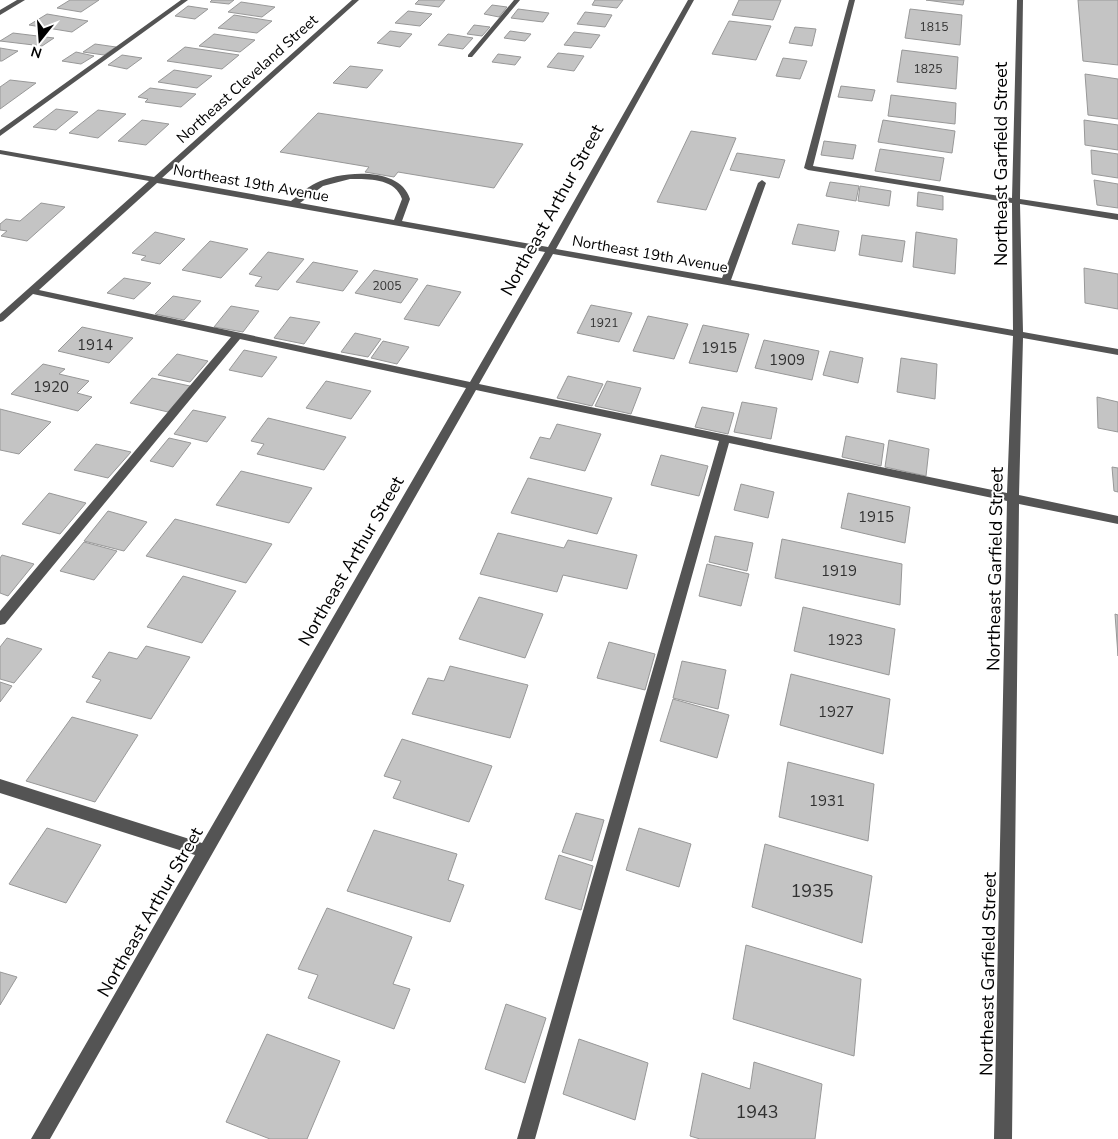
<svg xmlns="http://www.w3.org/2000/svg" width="1118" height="1139" viewBox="0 0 1118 1139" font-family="'Nunito Sans',sans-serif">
<rect width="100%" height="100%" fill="#fff"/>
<!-- building -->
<path fill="#c4c4c4" stroke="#989898" d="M70,0H99L81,12L57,8Z
M212,0H234L229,4L210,2Z
M419,0H445L439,7L415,4Z
M595,0H623L617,8L592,5Z
M739,0H781L773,20L732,15Z
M926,0H964L963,5Z
M1078,0H1118V65L1083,61Z
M241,2L275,7L262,17L228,12Z
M492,5L507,7L499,17L484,14Z
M188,6L208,9L195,19L175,16Z
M518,9L549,13L543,22L511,18Z
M910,9L962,15L960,45L905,38Z
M408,11L432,14L420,26L395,23Z
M585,12L612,15L605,27L577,24Z
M47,14L88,21L72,32L29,25Z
M234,15L272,21L257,33L218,28Z
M729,21L771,26L756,60L712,54Z
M474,25L490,27L482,36L467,34Z
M795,27L816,29L812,46L789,43Z
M390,31L412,34L400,47L377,43Z
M510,31L531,34L525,41L504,38Z
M574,32L600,35L591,48L564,45Z
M13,33L54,38L42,46L0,41Z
M214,34L255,40L240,52L199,46Z
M448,34L473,38L463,49L438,45Z
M95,44L116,47L104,55L83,52Z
M185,47L239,55L222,69L167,61Z
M0,48L18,51L2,61H0Z
M902,50L958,57L956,89L897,82Z
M76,52L94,56L81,64L62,61Z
M558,53L584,56L574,71L547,67Z
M498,54L521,57L515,65L492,62Z
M122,55L142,58L127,69L108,65Z
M783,58L807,61L800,79L776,76Z
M350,66L383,70L367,88L333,83Z
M174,70L212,76L197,88L158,82Z
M1085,74L1118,79V119L1088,115Z
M10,80L36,83L0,109V87Z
M841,86L875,90L872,101L838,97Z
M150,88L196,94L181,107L145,102L148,99L138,97Z
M891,95L956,103L955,124L888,116Z
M56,109L78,112L56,130L33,127Z
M98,110L126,114L98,138L69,133Z
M318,113L523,144L494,188L398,172L394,177L365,172L369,167L280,152Z
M142,120L169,124L146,145L118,141Z
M883,120L955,131L952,153L878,142Z
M1084,120L1118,125V150L1085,145Z
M691,131L736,138L706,210L657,202Z
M824,141L856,145L853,159L821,155Z
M880,149L944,158L940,181L875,171Z
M1091,150L1118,154V178L1092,174Z
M737,153L785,160L779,178L730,170Z
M1094,180L1118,184V208L1097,205Z
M830,182L859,186L856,201L826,196Z
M860,186L891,191L889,206L858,201Z
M918,192L943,196V210L917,206Z
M41,203L65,207L27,241L1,236L7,231L0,230V224L6,219L20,221Z
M798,224L839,231L835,251L792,244Z
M155,232L185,239L160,264L141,260L146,256L132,253Z
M916,232L957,239L955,274L913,267Z
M862,235L905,241L902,262L859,255Z
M210,241L248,249L221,278L182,270Z
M268,252L304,259L278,290L255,286L262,277L249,274Z
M313,262L358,271L343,291L296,282Z
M1084,268L1118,274V309L1085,303Z
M374,270L418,279L401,303L355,293Z
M124,278L151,283L134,299L107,293Z
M427,285L461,292L439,326L404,319Z
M173,296L201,301L184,320L155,314Z
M591,305L632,313L619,342L577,333Z
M231,306L259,311L243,332L214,327Z
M648,316L688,324L674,359L633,351Z
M290,317L320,322L304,344L274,338Z
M703,325L749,334L737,372L689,363Z
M82,327L133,338L109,363L58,351Z
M355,333L381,339L368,357L341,352Z
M764,340L819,351L812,380L755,368Z
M383,341L409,347L397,364L371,358Z
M244,350L277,357L262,377L229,370Z
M830,351L863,358L858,383L823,375Z
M177,354L208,361L190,382L158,375Z
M901,358L937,364L935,399L897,392Z
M43,364L65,369L59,374L89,381L77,393L92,397L78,411L11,394Z
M568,376L603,384L592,406L557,398Z
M152,378L190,386L168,412L130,403Z
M326,381L371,391L351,419L306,408Z
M607,381L641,388L631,414L595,406Z
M1097,397L1118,402V432L1098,428Z
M742,402L777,408L771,439L734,432Z
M702,407L734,413L728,434L695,427Z
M0,409L51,422L19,454L0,450Z
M193,410L226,417L207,442L174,434Z
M268,418L346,437L324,470L257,454L264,444L251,441Z
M557,424L601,434L585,471L530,458L540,437L550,439Z
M846,436L884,444L881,466L842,457Z
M169,438L191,443L173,467L150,461Z
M889,440L929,449L926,476L885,467Z
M96,444L131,452L108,478L74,470Z
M661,455L708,466L699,496L651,485Z
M1112,467L1118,468V492L1114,491Z
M241,471L312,488L289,523L216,505Z
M528,478L612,498L597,534L511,513Z
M741,484L774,492L768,518L734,510Z
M49,493L86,503L60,534L22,524Z
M848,493L910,507L905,543L841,528Z
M108,511L147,522L124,551L84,541Z
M175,519L272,544L246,583L146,556Z
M498,533L564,548L568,540L637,555L627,589L563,575L557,592L480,574Z
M715,536L753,543L747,571L709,562Z
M782,539L902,564L900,605L775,578Z
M84,542L117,551L94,580L60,571Z
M2,555L34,564L8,596L0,593V558Z
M707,564L749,574L741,606L699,596Z
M183,576L236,591L202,643L147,627Z
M479,597L543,614L525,658L459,639Z
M803,607L895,629L889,675L794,651Z
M1115,614L1118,615V656Z
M7,638L42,649L14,683L0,679V647Z
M609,642L655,654L645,690L597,678Z
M146,646L190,657L151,719L86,702L101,680L92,677L109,652L137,659Z
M682,661L726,670L718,709L673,698Z
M450,666L528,685L510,738L412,714L428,678L444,681Z
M791,674L890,699L883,754L780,725Z
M0,682L12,686L0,702Z
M673,699L729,715L717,758L660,741Z
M72,717L138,735L95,802L26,781Z
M402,739L492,766L469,822L393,798L401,781L384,776Z
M788,762L874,784L868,841L779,817Z
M576,813L604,820L592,861L562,852Z
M47,828L101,845L66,903L9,884Z
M639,828L691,844L679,887L626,870Z
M374,830L457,854L448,880L464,885L450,922L347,891Z
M765,844L872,876L862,943L752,907Z
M559,855L593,866L581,910L545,899Z
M327,908L412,937L393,984L410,989L394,1029L308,998L318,975L298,969Z
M746,945L861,979L854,1056L733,1019Z
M0,972L17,977L0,1005Z
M506,1004L546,1018L525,1083L485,1069Z
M267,1034L340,1061L307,1139H270L226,1122Z
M579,1039L648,1063L635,1120L563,1094Z
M754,1062L822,1084L815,1139H700L690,1136L702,1073L750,1089Z"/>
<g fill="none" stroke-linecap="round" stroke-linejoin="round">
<!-- minor -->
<path fill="#545454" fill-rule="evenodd" d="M17,0H25L0,15V10Z
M181,0H188L0,136V130Z
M352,0H359L162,178L291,201C299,195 307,187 316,183C341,171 400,166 410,199L402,221L548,247L688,0H694L556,249L722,278L758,183L762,180L766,183L731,280L1013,330L1012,203L808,170L804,168L849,0H855L813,166L1012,198L1017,0H1023L1020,199L1118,214V220L1020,204L1023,332L1118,349V355L1023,338L1019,495L1118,516V524L1019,504L1012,1139H994L1007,501L729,443L535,1139H517L719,441L476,390L50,1139H31L195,855L0,793V779L202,843L466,388L240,339L5,624L0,625V611L231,337L33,294L3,321L0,322V314L149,181L0,154V150L154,177ZM350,179C368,179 395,178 402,199L394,220L300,203L323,186ZM157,183L545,252L470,382L39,290ZM553,254L1013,336L1007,493L479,384Z
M514,0H520L472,57H468V55Z"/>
</g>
<g text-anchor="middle" stroke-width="4" stroke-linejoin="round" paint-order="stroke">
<!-- far-number labels -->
<g font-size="12" fill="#313131">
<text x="934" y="31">1815</text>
<text x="928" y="73">1825</text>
<text x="387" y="290">2005</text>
<text x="604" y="327">1921</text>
</g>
<!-- far-street labels -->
<g font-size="15" fill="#000" stroke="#fff">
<text transform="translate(247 79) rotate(-42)" y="5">Northeast Cleveland Street</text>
<text transform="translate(251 183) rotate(10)" y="5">Northeast 19th Avenue</text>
<text transform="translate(650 254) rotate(10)" y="5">Northeast 19th Avenue</text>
</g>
<!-- number labels -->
<g font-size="15" fill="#313131">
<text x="95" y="350">1914</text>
<text x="719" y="353">1915</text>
<text x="787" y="365">1909</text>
<text x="51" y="392">1920</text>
<text x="876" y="522">1915</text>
<text x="839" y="576">1919</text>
<text x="845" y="645">1923</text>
<text x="836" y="717">1927</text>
<text x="827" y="806">1931</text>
</g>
<!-- street labels -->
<g font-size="18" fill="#000" stroke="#fff">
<text transform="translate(1001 164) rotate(-90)" y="6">Northeast Garfield Street</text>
<text transform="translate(552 210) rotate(-61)" y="6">Northeast Arthur Street</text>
<text transform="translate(351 561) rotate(-60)" y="6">Northeast Arthur Street</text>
<text transform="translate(995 569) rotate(-89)" y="6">Northeast Garfield Street</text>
<text transform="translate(150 912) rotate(-60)" y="6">Northeast Arthur Street</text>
<text transform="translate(988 974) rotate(-89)" y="6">Northeast Garfield Street</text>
</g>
<!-- near-number labels -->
<g font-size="18" fill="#313131">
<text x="812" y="897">1935</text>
<text x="757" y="1118">1943</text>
</g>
</g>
<!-- north arrow -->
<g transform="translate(40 40) rotate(197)" stroke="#ffffff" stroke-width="4" paint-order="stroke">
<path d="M0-4L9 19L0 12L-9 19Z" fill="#000000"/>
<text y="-8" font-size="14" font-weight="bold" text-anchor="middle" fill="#000000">N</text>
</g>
</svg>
